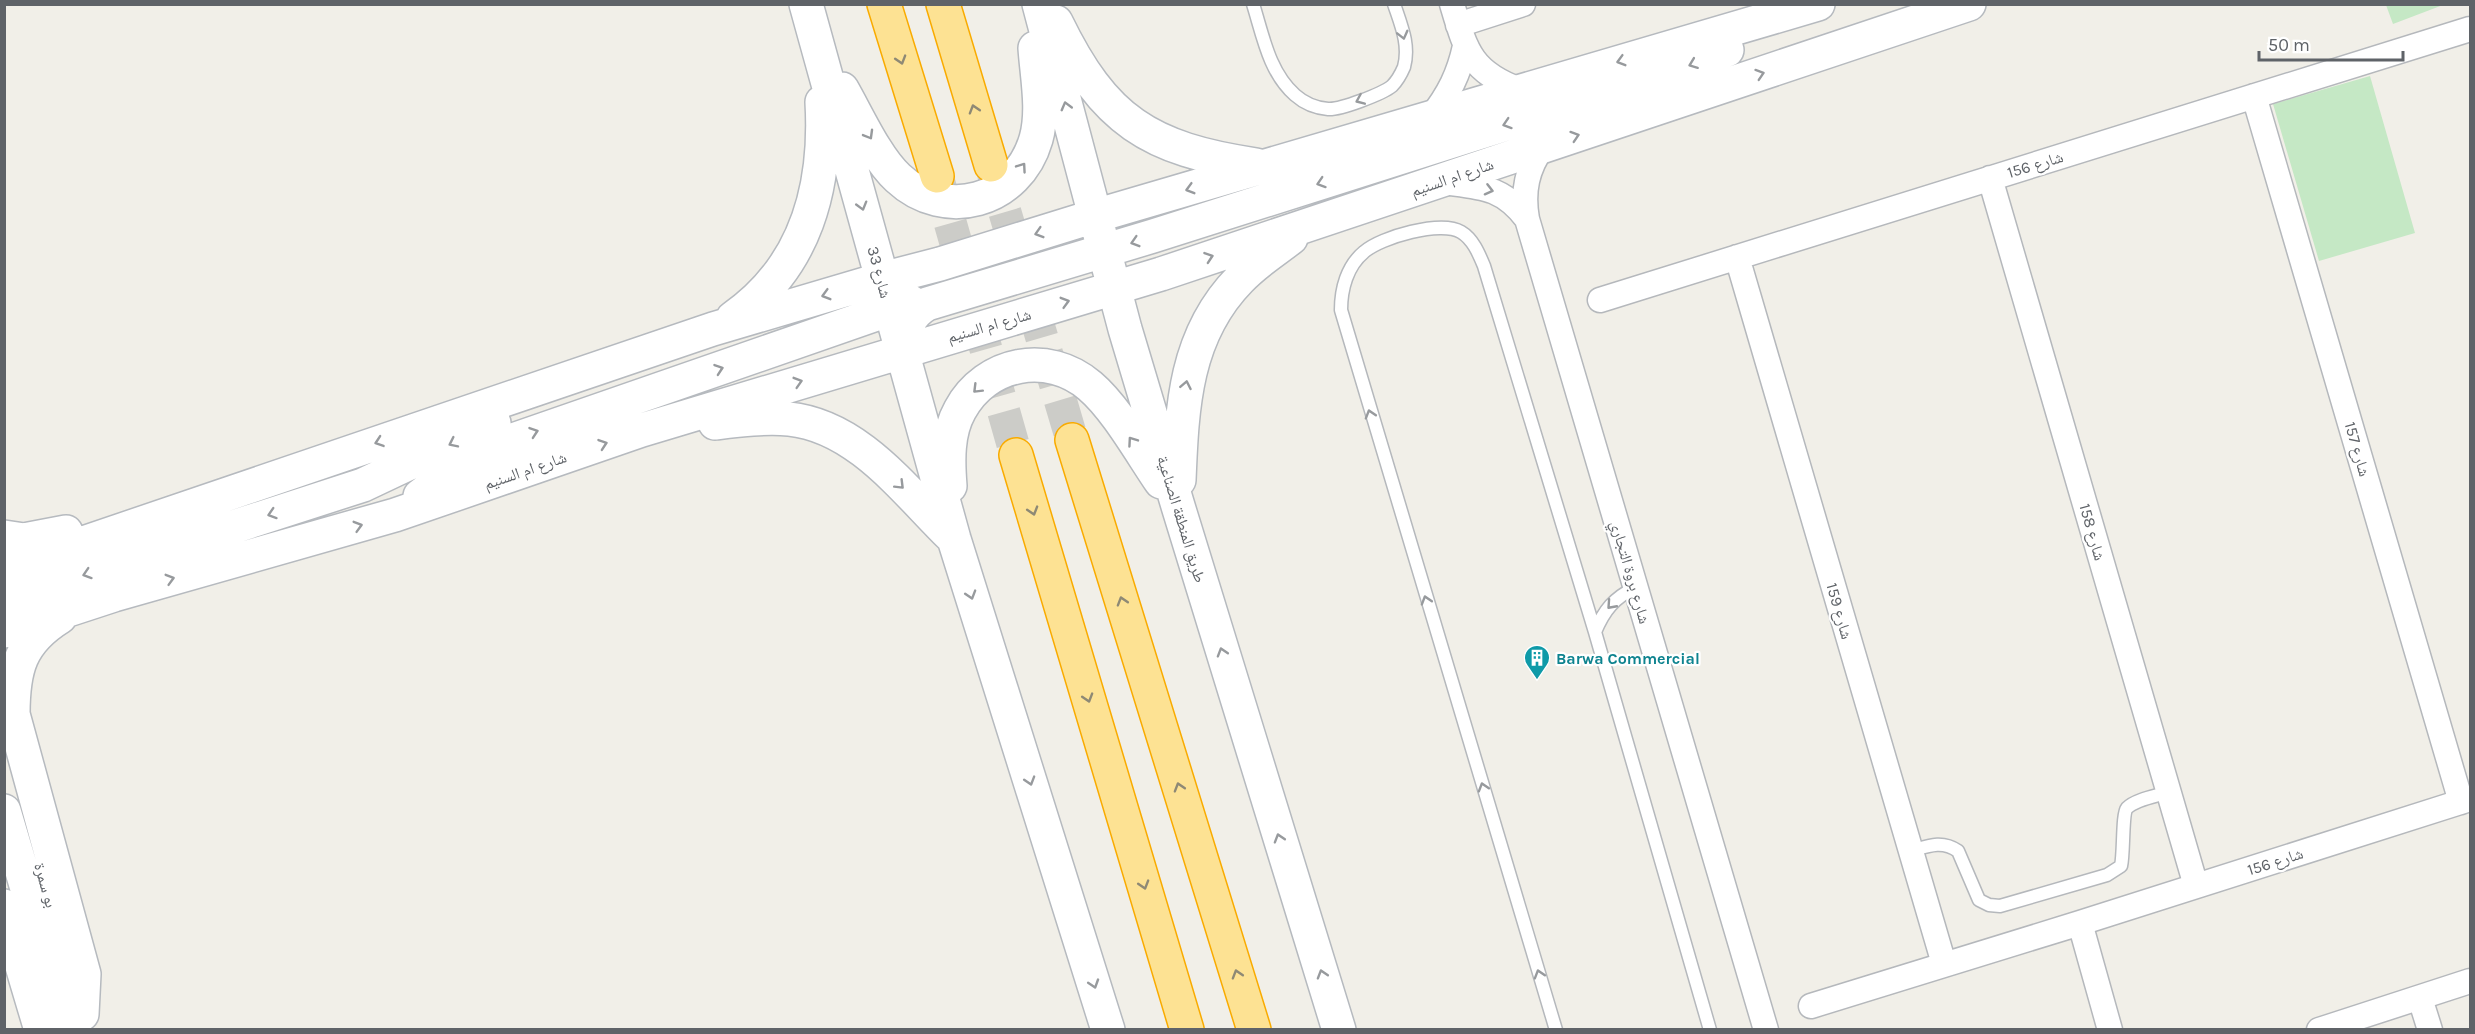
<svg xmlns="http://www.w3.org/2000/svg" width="2475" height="1034" viewBox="0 0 2475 1034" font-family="Karla,'Noto Naskh Arabic',sans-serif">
<rect width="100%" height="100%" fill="#f1efe8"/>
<!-- green -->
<path fill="#c5e8c5" d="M2386,5H2443L2393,24Z
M2370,76L2415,233L2319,261L2273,104Z"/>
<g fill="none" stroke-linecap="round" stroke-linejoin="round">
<!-- highway-tunnel -->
<path stroke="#ccccc8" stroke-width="33" stroke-dasharray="33 16" stroke-linecap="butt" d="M991,165L1072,440
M937,176L1016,455"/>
<defs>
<path id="lane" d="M1253,4C1263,36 1269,72 1295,95C1304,103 1315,108 1328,109C1340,110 1382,94 1392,86C1397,81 1401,74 1404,67C1410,45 1401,25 1394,4
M1595,632C1604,610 1614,598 1636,587
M1911,851C1928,846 1942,840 1958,851L1979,900L1989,905L2000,906L2107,875L2121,866C2124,853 2122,814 2127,808C2136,799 2157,796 2169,792
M1556,1030L1341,310C1341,289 1347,266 1364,252C1381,237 1441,220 1461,232C1473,239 1479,254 1484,266L1595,632L1710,1030"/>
<path id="street" d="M1452,4C1466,51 1471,72 1520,90
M1458,25L1523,4
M2254,96L2461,802
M1431,117C1449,94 1459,74 1465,46
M1543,146C1527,169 1522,191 1527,219L1766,1030
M1990,178L2196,886
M1443,182C1480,187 1502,186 1527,219
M1737,257L1944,964
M1600,300L2470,29
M2080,923L2110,1030
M2420,998L2430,1030
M1811,1006L2080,923L2470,799
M2319,1030L2470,981"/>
<path id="secondary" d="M806,4L954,539L1108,1030
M1039,4L1125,329L1178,506L1339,1030
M1056,22C1104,121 1149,149 1256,165
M842,89C857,115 876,158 898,178C945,222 1018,202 1036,139C1044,111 1037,77 1035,48
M733,318C806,267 827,187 822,102
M902,350C905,329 908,315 927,304L1153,236L1676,70L1727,50
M715,423C740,420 764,417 789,419C858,426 905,491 951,536
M1179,480C1182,406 1185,335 1240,279C1255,263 1274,251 1291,238
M950,486C948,461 947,433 960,410C986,362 1048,350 1090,386C1116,408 1141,453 1161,482
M420,496L468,460L513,440L911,302
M4,537L24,540L66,532
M4,570L713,329L882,279L940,264L1095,216L1818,4
M4,601L363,485L494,423
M60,617C20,642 13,669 13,714L84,974L82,1014
M4,631L114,595L395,515L642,430L1161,274L1969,4
M4,811L69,1030
M4,906L41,1030"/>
<path id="highway" d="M884,4L937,176
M943,4L991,165
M1072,440L1254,1030
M1016,455L1187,1030"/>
</defs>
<!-- lane casing -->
<use href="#lane" stroke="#b5b8bc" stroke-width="15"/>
<!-- street casing -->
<use href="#street" stroke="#b5b8bc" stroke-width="27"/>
<!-- secondary casing -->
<use href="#secondary" stroke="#b6babf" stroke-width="36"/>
<!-- highway casing -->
<use href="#highway" stroke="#f9ab00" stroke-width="36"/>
<!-- lane -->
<use href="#lane" stroke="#fff" stroke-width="12"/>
<!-- street -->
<use href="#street" stroke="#fff" stroke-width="24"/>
<!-- secondary -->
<use href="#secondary" stroke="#fff" stroke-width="33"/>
<!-- highway -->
<use href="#highway" stroke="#fde293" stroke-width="33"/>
</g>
<!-- one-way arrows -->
<defs><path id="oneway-chevron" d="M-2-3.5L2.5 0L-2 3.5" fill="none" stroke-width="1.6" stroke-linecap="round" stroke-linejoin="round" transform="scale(1.5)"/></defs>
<g stroke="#979a9d">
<use href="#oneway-chevron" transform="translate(1403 35) rotate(76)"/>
<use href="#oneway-chevron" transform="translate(1621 61) rotate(164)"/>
<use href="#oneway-chevron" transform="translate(1693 64) rotate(159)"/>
<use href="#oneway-chevron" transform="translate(1760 74) rotate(-18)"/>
<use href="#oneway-chevron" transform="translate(1360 100) rotate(157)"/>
<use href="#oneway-chevron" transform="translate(1066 106) rotate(-105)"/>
<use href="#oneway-chevron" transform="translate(1507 124) rotate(162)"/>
<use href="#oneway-chevron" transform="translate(869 135) rotate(60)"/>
<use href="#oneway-chevron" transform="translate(1575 136) rotate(-18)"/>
<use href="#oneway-chevron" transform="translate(1022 167) rotate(-55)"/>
<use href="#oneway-chevron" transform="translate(1321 183) rotate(162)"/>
<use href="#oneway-chevron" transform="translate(1190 189) rotate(164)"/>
<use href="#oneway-chevron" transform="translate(1489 190) rotate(14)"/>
<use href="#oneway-chevron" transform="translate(862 206) rotate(74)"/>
<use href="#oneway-chevron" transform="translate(1039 233) rotate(163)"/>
<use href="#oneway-chevron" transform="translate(1135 242) rotate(163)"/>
<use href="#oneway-chevron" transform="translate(1209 257) rotate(-19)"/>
<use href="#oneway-chevron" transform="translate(826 295) rotate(164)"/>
<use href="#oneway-chevron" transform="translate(1065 302) rotate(-16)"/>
<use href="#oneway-chevron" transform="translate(719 369) rotate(-19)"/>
<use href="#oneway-chevron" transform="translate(798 382) rotate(-17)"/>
<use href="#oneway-chevron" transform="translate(1186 385) rotate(-79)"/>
<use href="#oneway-chevron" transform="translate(977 389) rotate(135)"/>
<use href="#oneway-chevron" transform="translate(1370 414) rotate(-107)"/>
<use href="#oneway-chevron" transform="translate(534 432) rotate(-19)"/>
<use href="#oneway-chevron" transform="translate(1132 441) rotate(-125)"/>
<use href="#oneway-chevron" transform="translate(379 442) rotate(161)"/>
<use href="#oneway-chevron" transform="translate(453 443) rotate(154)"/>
<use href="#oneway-chevron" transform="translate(603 444) rotate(-19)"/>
<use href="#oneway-chevron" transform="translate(900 485) rotate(45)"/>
<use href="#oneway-chevron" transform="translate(272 514) rotate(162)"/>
<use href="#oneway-chevron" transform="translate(358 526) rotate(-16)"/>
<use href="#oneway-chevron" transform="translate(87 574) rotate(162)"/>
<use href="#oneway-chevron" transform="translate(170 579) rotate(-16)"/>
<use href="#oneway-chevron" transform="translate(971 595) rotate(73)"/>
<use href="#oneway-chevron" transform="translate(1426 600) rotate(-107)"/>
<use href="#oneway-chevron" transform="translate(1611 605) rotate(132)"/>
<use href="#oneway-chevron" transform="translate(1222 652) rotate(-107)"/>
<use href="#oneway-chevron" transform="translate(1030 781) rotate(73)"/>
<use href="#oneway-chevron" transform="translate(1483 787) rotate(-107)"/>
<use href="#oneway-chevron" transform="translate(1279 838) rotate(-107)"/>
<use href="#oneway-chevron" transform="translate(1322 974) rotate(-107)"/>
<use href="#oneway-chevron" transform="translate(1539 974) rotate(-107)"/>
<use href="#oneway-chevron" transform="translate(1094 984) rotate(72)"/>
</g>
<g stroke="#8e8975">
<use href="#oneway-chevron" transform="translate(901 60) rotate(73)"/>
<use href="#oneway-chevron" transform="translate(974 109) rotate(-107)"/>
<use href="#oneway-chevron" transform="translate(1033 511) rotate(73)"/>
<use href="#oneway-chevron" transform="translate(1122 601) rotate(-107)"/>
<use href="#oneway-chevron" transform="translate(1088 698) rotate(73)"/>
<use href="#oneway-chevron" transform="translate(1179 787) rotate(-107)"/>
<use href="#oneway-chevron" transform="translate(1144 885) rotate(73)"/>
<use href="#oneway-chevron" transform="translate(1237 974) rotate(-107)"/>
</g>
<!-- icons -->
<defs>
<symbol id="building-pin" viewBox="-11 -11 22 30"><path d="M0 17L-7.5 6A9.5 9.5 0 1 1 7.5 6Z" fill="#0f9aa8" stroke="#fff"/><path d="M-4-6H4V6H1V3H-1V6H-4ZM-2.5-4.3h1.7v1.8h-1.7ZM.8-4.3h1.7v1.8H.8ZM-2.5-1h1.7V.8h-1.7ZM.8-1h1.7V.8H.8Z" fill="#fff"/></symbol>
</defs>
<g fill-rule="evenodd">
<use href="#building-pin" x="1522" y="643" width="30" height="40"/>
</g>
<g text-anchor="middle" stroke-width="4.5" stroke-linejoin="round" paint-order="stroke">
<!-- street labels -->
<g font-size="16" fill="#5f6368" stroke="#fff">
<text transform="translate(2035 164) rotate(-17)" y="6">شارع 156</text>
<text transform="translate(1452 177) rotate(-19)" y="6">شارع ام السنيم</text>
<text transform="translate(880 272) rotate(75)" y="6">شارع 33</text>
<text transform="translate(989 325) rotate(-16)" y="6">شارع ام السنيم</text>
<text transform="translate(2358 449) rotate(74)" y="6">شارع 157</text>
<text transform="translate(525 470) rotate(-19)" y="6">شارع ام السنيم</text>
<text transform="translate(1182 519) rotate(73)" y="6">طريق المنطقة الصناعية</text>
<text transform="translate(2093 532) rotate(74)" y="6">شارع 158</text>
<text transform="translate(1631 572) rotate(74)" y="6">شارع بروة التجاري</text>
<text transform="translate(1840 611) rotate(74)" y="6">شارع 159</text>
<text transform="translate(2275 861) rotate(-18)" y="6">شارع 156</text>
<text transform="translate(46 885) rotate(74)" y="6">بو سمرة</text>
</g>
<!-- culture labels -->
<g font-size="16" font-weight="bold" fill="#0d838f" stroke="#fff" text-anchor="start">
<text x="1556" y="664">Barwa Commercial</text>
</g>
</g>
<!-- border -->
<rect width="2475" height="1034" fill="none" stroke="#5f6368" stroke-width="12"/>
<!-- scale -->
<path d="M2259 51v9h144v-9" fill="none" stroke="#5f6368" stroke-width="3"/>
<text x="2268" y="51" font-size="18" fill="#5f6368" stroke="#ffffff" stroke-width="4.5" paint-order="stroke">50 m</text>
</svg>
